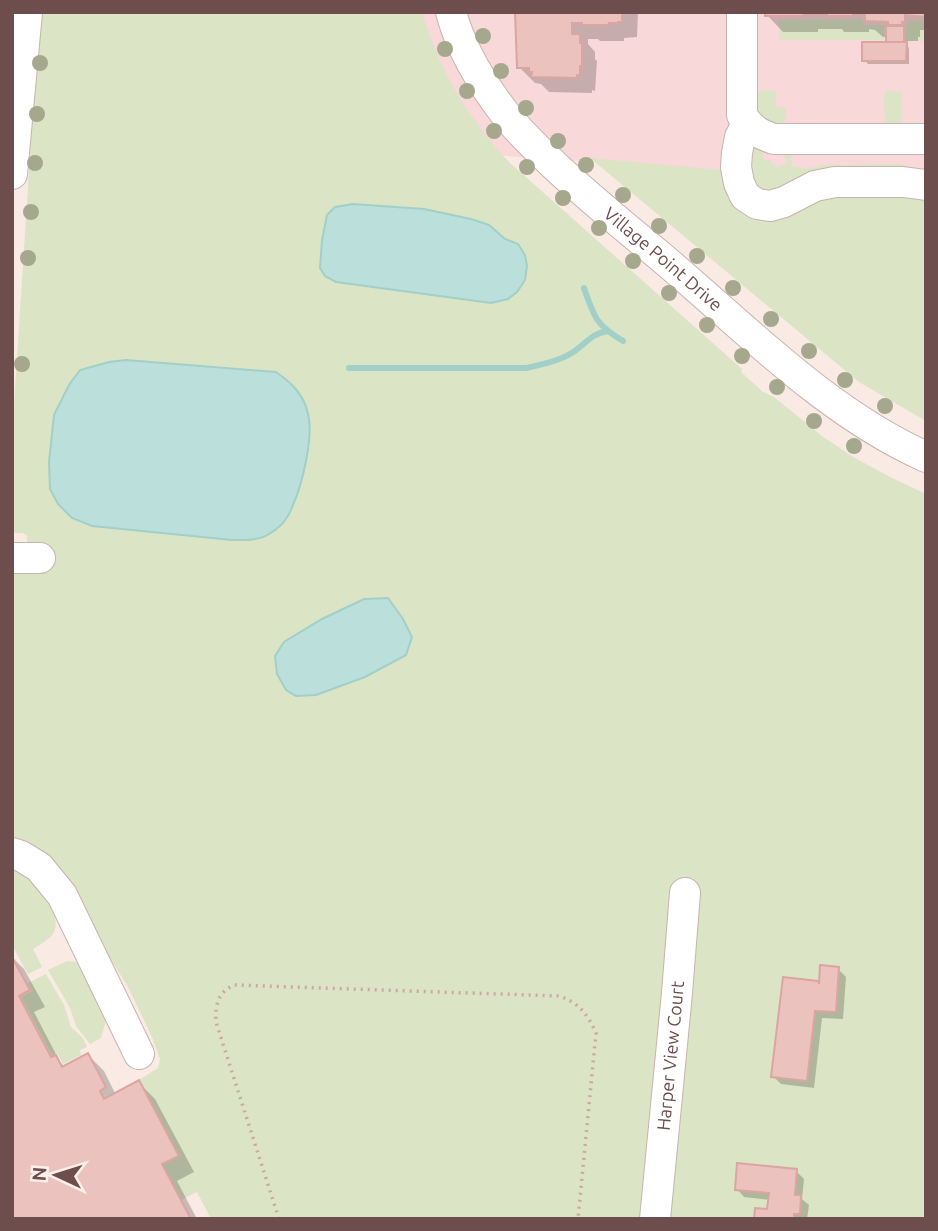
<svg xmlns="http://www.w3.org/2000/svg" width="938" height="1231" viewBox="0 0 938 1231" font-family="Ubuntu,sans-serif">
<rect width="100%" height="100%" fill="#f9eae3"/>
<!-- commercial -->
<path fill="#f8d8d8" d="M201,12H926V175L764,173L215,137Z"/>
<!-- green -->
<path fill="#dbe4c4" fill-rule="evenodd" d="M43,12H422C438,68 470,122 510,163L742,369L741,372L763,392L774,397L822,436L853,457L892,478L926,494V1219H211L197,1192L181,1200L162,1164L179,1155L139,1080L158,1068L160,1059L152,1037L128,987L101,944L12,843V573L47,572L46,547L27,544V536L23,533H15L12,528V437L38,30ZM489,225L505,239L518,244L525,255L527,266L525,280L491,303L352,285L336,282L320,268L322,240ZM126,360L309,416V438L300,484L72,518L58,504L50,489L49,462L54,415L69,385L92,366ZM388,598L406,655L365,677L316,695L322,619L364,599Z
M779,20H862L863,25H884V40H779Z
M909,21H926V41H905V29Z
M762,90L776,91V107L786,108C786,113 787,122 782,124C775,129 762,119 759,112C757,107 758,100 758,94Z
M886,91L901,92L902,120L899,125L885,124L884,95Z
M747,142L762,150L764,160H770L776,168L788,162L781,151L791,154L792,167L810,168L825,165L899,164L915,168H926V177L777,198L753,188Z
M590,158L733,171L735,191L926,190V421L859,382Z
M12,865C19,868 27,871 32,876C44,887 61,915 54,932C50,940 40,944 33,949L42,967L28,974L12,945Z
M67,961L76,962L83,967L106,1013V1021L101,1038L90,1044L76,1026L70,1008L48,970Z
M46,974L64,1005L71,1027L83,1038L87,1047L80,1050L81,1055L63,1064L57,1053L52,1055L21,997L32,991L28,983Z"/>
<!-- water -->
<path fill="#bbdfda" stroke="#a2d0c9" stroke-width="2" d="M353,204L424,209L471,219L489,225L505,239L518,244L525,255L527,266L525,280L517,292L508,299L491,303L336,282L325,276L320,268L322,240L327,215L335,207Z
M126,360L276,372C292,383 304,395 308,414C314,436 302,485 293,505C289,517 280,528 269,534C258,541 244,540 232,540L92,526L72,518L58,504L50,489L49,462L54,415L69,385L80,370L109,362Z
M388,598L403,619L412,637L406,655L365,677L316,695L296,696L286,690L277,674L275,656L284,642L322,619L364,599Z"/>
<!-- shadow -->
<path fill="#0003" d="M518,12H638L637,37L624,38V41H600L598,39H588V44L595,52V59L597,61L595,91L592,90V93L549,92L541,84L535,83L519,67Z
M767,12H926V30H920V37H918V41H907V45L909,48V64H868L864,60L887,44V37H883L875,30L869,29V32H844L842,29H818V32H783L767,15Z
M12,957L24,969L45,1007L34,1012L60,1062L65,1067L88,1055L104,1071L116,1095L139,1083L155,1099L194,1172L177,1181L197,1219H12Z
M838,969L846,977L843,1019L822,1018L814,1088L781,1084L773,1076L784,979L820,983Z
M796,1171L804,1179L802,1199L809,1205L807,1219H756L769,1211L770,1200L744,1197L737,1189Z"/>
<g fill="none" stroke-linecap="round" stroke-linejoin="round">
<!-- stream -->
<path stroke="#a2d0c9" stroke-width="6" d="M584,288C594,317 596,325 623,341
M349,368H527C542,364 557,362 570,354C584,346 591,333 608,331"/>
</g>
<!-- building -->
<path fill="#ebc2be" stroke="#dba5a1" stroke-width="2" d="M515,12H622V22H618V23H609L608,25H582V23H572V34H580V43H582V66H580V75H577V78L531,77L532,72H529V68H517Z
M765,12H926V17L905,15V22H902L903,26H888V22L865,21V14H853V16H827V14H803V16H765Z
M886,25H904V42H886Z
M862,42H907L906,61H862Z
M12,957L30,990L19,996L51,1057L56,1055L62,1067L88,1053L106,1087L100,1091L104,1099L139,1080L179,1156L162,1164L191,1219H12Z
M820,965L839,967L836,1012L815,1011L807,1081L771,1077L783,977L818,981L819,984Z
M737,1163L797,1169L795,1195H801L800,1214H794V1219H754L755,1208L767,1209L769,1193L735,1190Z"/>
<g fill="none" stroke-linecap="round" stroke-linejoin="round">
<defs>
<g id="minor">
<path id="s1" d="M451,12C461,50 482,84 506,115C520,133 537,149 554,165C590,199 629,230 667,262C748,331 828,413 926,457"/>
<path d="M742,12V115C750,129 759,134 774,139H926"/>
<path d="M747,124L740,137L737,153L736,167L739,183L745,196L757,204L770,206L784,202L815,186L835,182H903L926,185"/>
<path d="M12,174L27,12"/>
<path d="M12,558H40"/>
<path d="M12,853L21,856L39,867L62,895L139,1054"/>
<path id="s2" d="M655,1219L677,993L685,893"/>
</g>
</defs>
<!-- minor casing -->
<use href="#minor" stroke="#cab2ae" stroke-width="32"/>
<!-- path -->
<path stroke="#cfa6a2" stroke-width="3.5" stroke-dasharray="2 5" stroke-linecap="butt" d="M279,1219L216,1022C215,1005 218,992 234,985L558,996C578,1001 588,1015 596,1033L578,1219"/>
<!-- minor -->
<use href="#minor" stroke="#fff" stroke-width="30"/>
</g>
<!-- trees -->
<g fill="#a5a88d">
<circle cx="483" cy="36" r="8"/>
<circle cx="445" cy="49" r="8"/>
<circle cx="40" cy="63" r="8"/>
<circle cx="501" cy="71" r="8"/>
<circle cx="467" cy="91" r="8"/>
<circle cx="526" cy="108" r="8"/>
<circle cx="37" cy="114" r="8"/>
<circle cx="494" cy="131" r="8"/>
<circle cx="558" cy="141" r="8"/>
<circle cx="35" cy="163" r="8"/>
<circle cx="586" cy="165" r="8"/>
<circle cx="527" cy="167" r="8"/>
<circle cx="623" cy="195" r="8"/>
<circle cx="563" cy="198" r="8"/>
<circle cx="31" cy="212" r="8"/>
<circle cx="659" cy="226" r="8"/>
<circle cx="599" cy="228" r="8"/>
<circle cx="697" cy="256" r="8"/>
<circle cx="28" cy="258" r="8"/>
<circle cx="633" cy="261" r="8"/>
<circle cx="733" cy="288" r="8"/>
<circle cx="669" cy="293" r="8"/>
<circle cx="771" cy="319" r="8"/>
<circle cx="707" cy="325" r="8"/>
<circle cx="809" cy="351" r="8"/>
<circle cx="742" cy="356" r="8"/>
<circle cx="22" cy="364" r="8"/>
<circle cx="845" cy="380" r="8"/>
<circle cx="777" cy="387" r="8"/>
<circle cx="885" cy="406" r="8"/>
<circle cx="814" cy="421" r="8"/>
<circle cx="854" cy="446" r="8"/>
</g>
<g text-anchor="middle" stroke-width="6" stroke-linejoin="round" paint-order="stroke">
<!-- street labels -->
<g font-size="18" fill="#6d4e4d" stroke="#fcefe9">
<text dy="6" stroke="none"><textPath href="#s1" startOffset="331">Village Point Drive</textPath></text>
<text dy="6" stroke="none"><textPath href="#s2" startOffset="164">Harper View Court</textPath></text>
</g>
</g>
<!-- border -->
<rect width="938" height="1231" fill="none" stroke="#6d4e4d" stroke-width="28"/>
<!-- north arrow -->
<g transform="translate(56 1175) rotate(274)" stroke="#fcefe9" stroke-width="5" paint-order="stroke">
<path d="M0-5L12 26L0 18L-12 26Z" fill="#6d4e4d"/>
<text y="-10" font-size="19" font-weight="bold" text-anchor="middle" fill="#6d4e4d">N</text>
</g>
</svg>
